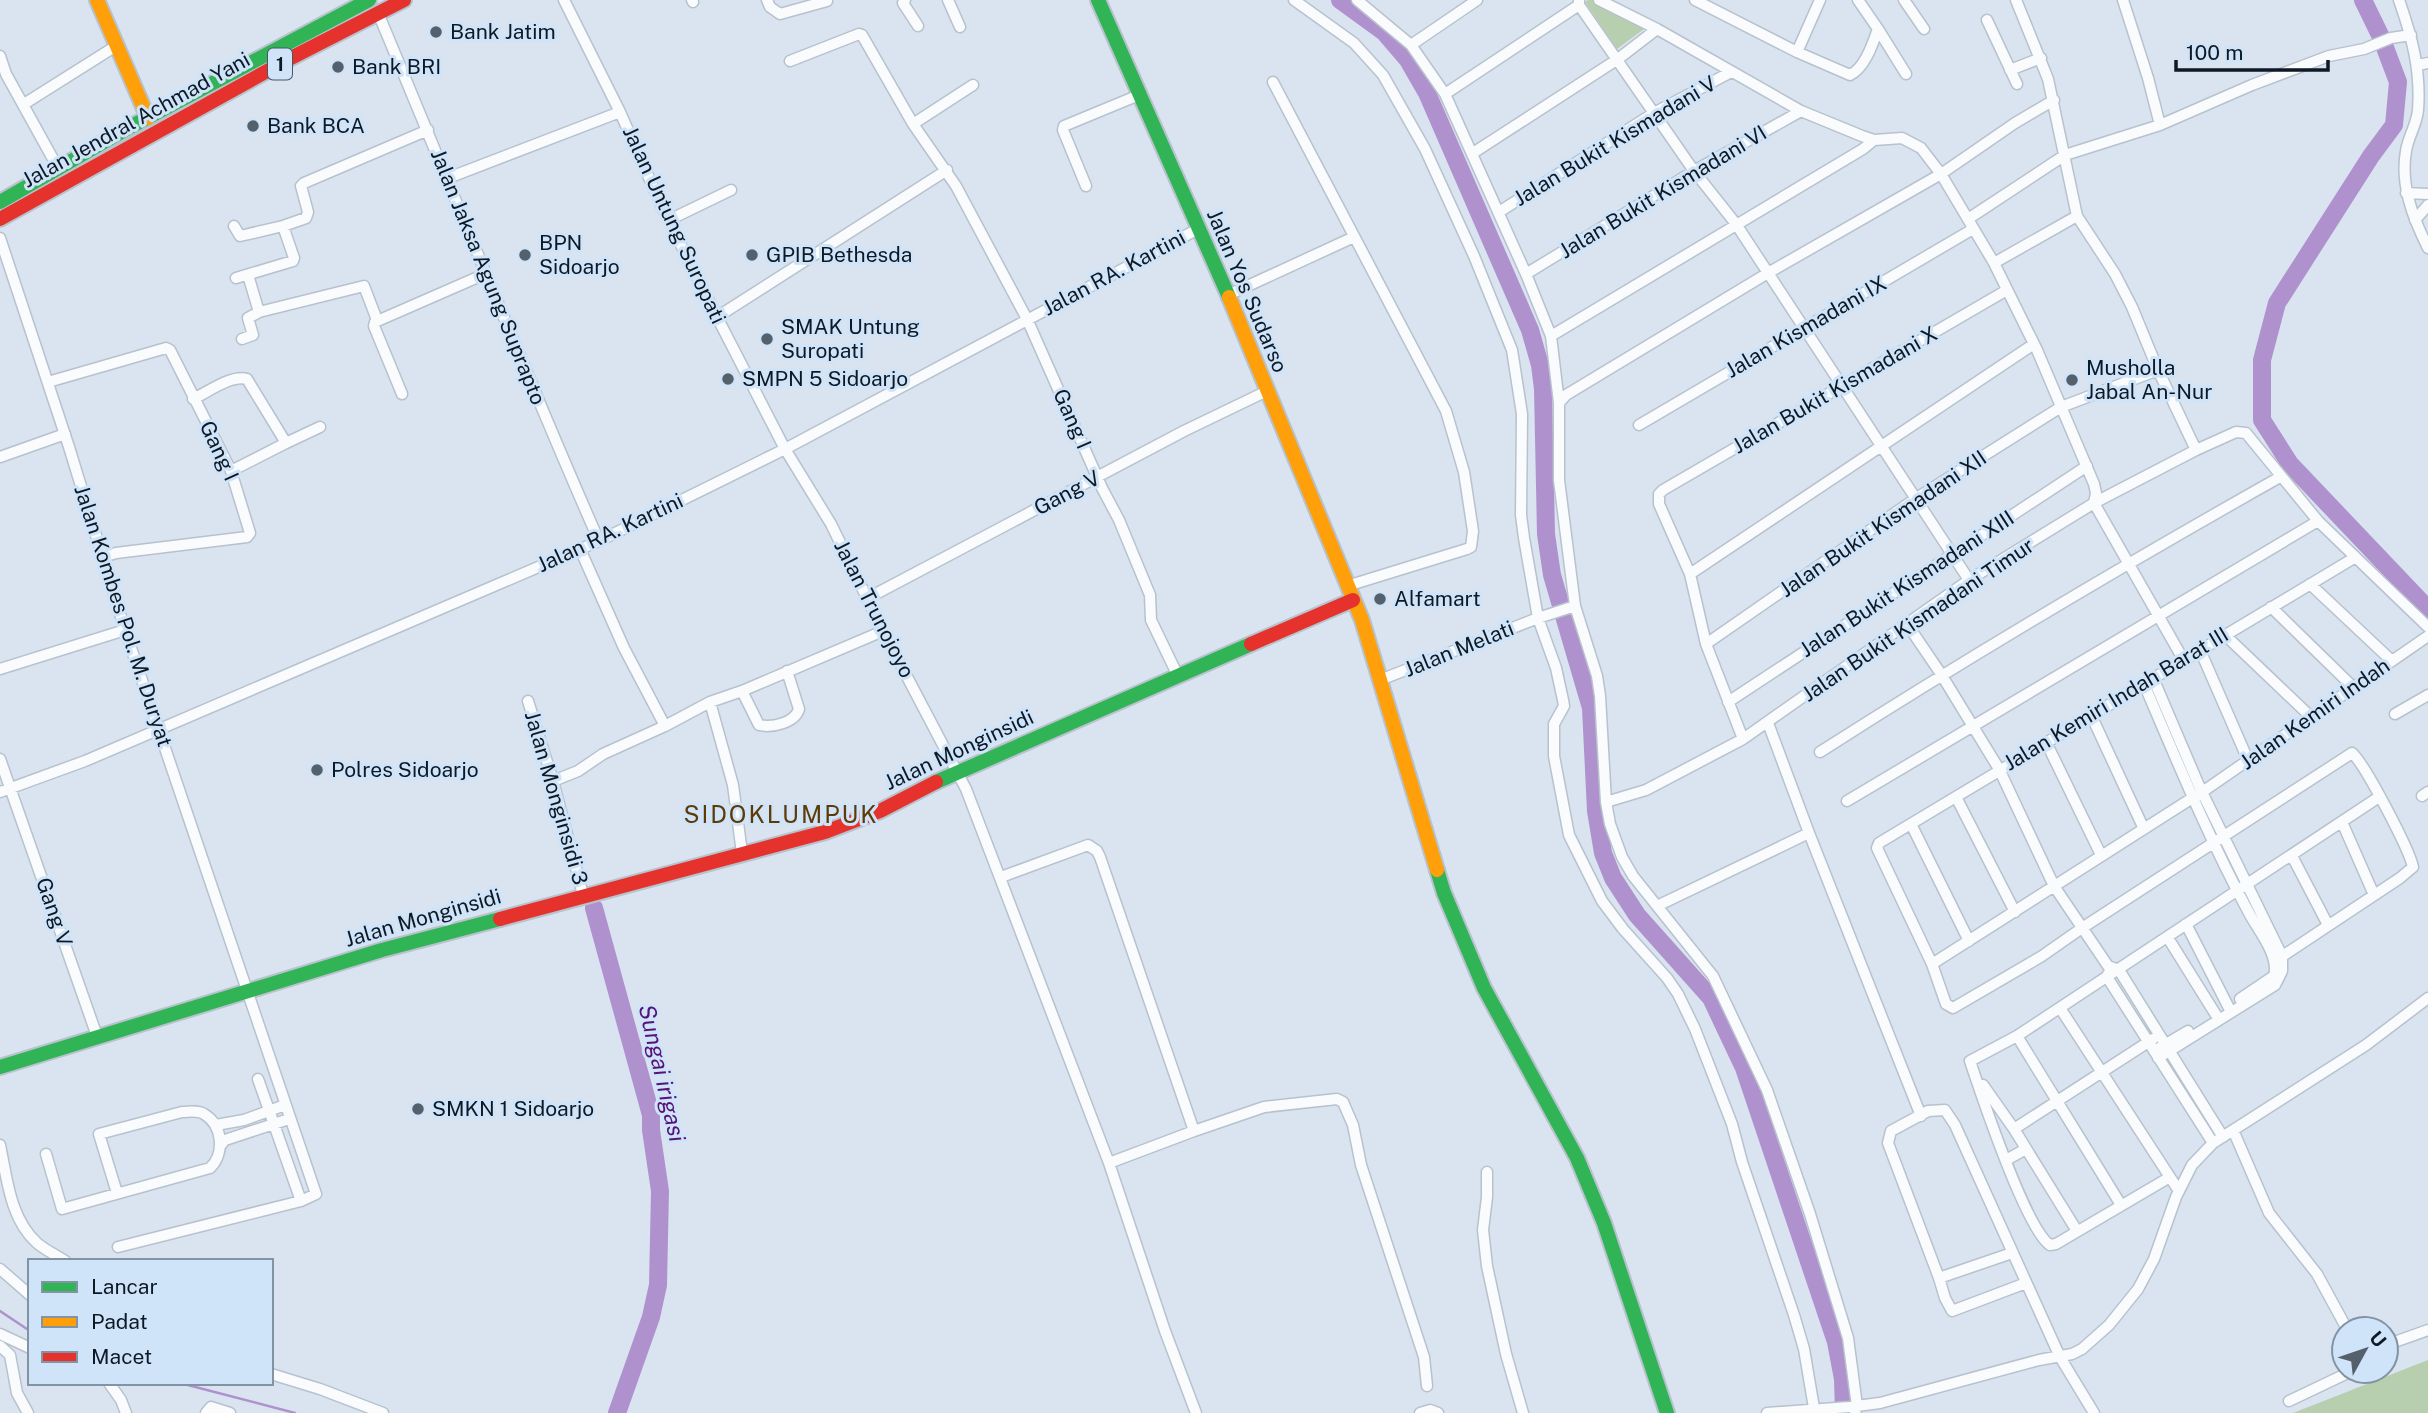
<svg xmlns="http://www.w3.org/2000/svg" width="2428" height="1413" viewBox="0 0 2428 1413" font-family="'Public Sans',sans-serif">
<rect width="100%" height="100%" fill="#d9e4f0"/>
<!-- green -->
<path fill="#b7cfaf" d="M1588,0H1596L1648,26L1617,49L1585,2Z
M2428,1360V1413H2293Z"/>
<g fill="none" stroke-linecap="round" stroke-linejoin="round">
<!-- stream -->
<path stroke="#af91ce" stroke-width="2.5" d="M0,1311L30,1331
M180,1383L295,1413"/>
<!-- river -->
<path stroke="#af91ce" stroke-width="18" d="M1340,0L1384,32L1408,60L1427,93L1530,330L1540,365L1543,389L1546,534L1552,575L1591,708L1596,811L1603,853L1613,878L1637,915L1711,998L1744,1068L1836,1342L1843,1379L1844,1413
M2363,0L2381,37L2398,82L2394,125L2371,156L2277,303L2262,360V420L2290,464L2428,609
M594,908L651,1115V1130L660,1191L658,1285L651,1317L617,1413"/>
<defs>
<path id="street" d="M564,0L620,112L661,205L717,317L785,449L831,524L883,631L966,789L1109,1163L1165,1331L1196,1413
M692,0L693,2
M767,0L770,7L780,14L827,1
M905,0L903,3L918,26
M948,0L960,27
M1294,0L1354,43L1383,75L1425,149L1474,256L1512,350L1522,414L1521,515L1524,538L1538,618L1556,668L1563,700L1564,706L1554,724V756L1569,835L1602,901L1623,929L1667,978L1678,994L1695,1029L1732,1124L1742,1162L1794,1315L1804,1349L1814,1408
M1357,0L1411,45L1445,94L1526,274L1551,336L1559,403V480L1575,606L1597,676L1600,696L1606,802L1610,824L1622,857L1633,876L1713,976L1767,1090L1810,1214L1848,1338L1857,1406L1855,1413
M1579,0V5L1694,171L1736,224L1969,580
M1599,0L1657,29L1801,111L1862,136L1874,140L1902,138L1921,148L1941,174L1994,263L2037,350L2094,484L2096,493L2094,503L2183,659
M1695,0L1797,52L1820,0
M1904,0L1924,29
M2399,0C2412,37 2421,70 2418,110C2417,124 2408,137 2406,151C2400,185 2413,218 2428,248
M378,13C452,189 522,366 599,541
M1987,20L2017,84
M1878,29L1906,74
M1411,45L1477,0
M1797,52L1850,75C1865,68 1873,43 1878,29L1858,0
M0,56L6,74L58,168
M790,61L859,34L862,35L913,124L956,186L1027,319L1102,488L1119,520L1150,595L1151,620L1178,676
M2418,65L2428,63
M2010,70L2041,58
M1273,82L1446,411L1464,472L1473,531L1471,547L1467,549L1347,586
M1445,94L1579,5
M24,104L116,46
M913,124L973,85
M2160,125L2252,85L2329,56L2364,49L2391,38L2411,35
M1473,153L1618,59L1657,29
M448,178L620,112
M1086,186L1063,130L1064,126L1139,95
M2406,193L2428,194
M1499,212L1654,113L1731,72
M1968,219L2065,155L2160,125L2148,78L2123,0
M669,220L731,190
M2415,220L2428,205
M234,226L240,236L283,226L306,218L308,212L301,186L304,183L428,130
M0,238L69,447L125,630L316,1194L301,1201L118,1247
M1994,263L2077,216
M1526,274L1694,171L1801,111
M248,275L259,312
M236,278L293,261L294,258L283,226
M1228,295L1354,237
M717,317L947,170
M1551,336L1863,149L1874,140
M242,339L253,335L248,318L259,312L364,286L377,320
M2158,370L2196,450L2236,432L2246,433L2318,521L2428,627
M48,382L166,348L170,350L231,471L250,533L247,537L116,553L103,557
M402,394L374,326L375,322L485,274
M193,399C208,392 232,374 247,379L286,443L231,471
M1559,403L1566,395L1768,273L1941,174L2015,123L2054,100
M1639,425L1973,229
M286,443L320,427
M0,457L65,434
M580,549L624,648L665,726
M1690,574L2034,344
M2310,584L2392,661
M868,598L1184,431L1267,391
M2271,607L2353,687
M1907,624L1941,674L1999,769L2054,886L2108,966L2119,970L2223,1137
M2225,635L2310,716
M1706,644L1915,499L2061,407L2158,370L2132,307L2115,274L2077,216L2048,79L2016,0
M2200,650L2248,760
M0,669L125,630
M2153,678L2200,788L2282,956V971L2275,985L2158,1058
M1380,680L1538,618L1575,606
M2144,684C2177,761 2209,839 2249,913C2258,930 2280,956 2274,976L2240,999
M742,691L759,725C772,728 795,723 799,709L787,671
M528,701L553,781L583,895
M710,702L733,785L742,853
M1728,702L2087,466
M2395,714L2428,695
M2091,715L2143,827
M1768,723L1809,833L1921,1116
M1743,739L1706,644L1690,574L1659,504V494L1663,490L2007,290
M2046,742L2101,855
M1820,752C1970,656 2124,565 2280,477
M0,759L97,1036
M553,781L578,771L603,754L665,726L710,702L742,691L883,631
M0,792L85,761L599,541L785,449L1198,229
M2422,796L2428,792
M1956,797L2015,912
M1847,801L2318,521
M1606,802L1646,790L1743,739L1969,580L2094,503L2196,450
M2342,822L2374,895
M1911,824L1969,941
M2292,856L2328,925
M1001,877L1088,845L1097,851L1100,857L1194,1131L1109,1163
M1657,906L1809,833
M2186,924L2231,1012
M2168,938L2216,1015
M2275,961L2400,878L2413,867C2409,849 2365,764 2352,753L2082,928L2042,956L1953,1008L1946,1004L1932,964L1877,848L1879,843L2354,558
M1932,964L2208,788L2428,636
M2108,974L2107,977L2213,1143
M2060,1008L2179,1191
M2017,1036L2121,1205
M2154,1051L2188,1031
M258,1079L301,1201
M1983,1085L2014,1129L2077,1231
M216,1125L244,1120L285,1105
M2014,1129L2153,1039
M2233,1130L2269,1213L2317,1274L2347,1329
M1194,1131L1264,1107L1337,1099L1343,1102L1353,1125L1361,1165L1424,1357L1427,1386
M0,1145C7,1178 10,1219 37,1243C45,1250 56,1255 65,1261
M221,1145L225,1140L289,1119
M46,1154L62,1209L210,1168C225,1154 223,1125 204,1114C198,1110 189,1112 182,1112L99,1134L117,1193
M2006,1160L2026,1149
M1487,1172V1197L1483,1230L1487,1266L1506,1354L1523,1413
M2170,1177L2056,1244L2050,1245C2026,1229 1981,1094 1970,1061L2017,1036L2379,797
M2012,1253L1939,1278L1888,1143L1891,1131L1928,1111L1945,1110L1955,1125L2060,1357L2094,1413
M0,1269L30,1295
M1939,1278L1945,1298L1952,1311L2026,1283
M0,1334L30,1348
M2386,1345L2428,1330
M0,1346L10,1355L17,1393L28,1413
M271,1374L320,1389L383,1413
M109,1383L121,1400L126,1413
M2289,1401L2352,1371
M206,1413L211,1407L230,1413
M1420,1413L1430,1410L1438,1413
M1767,1413L1849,1407L1880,1403L2039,1360L2072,1354L2082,1349L2109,1325L2138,1289L2154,1259L2176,1197L2192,1165L2213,1143L2366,1045L2428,998"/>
<path id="fast" d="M1098,0L1229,297
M0,202L130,127L369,0
M936,782L1251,644
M1437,870L1444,893L1484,988L1577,1158L1604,1223L1667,1413
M0,1067L382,950L500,919"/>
<path id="slow" d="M97,0L148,118
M1229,297L1362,620L1437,870"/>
<path id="jam" d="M0,219L287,60L404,0
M1251,644L1353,600
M500,919L825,832L880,811L936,782"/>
</defs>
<!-- street casing -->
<use href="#street" stroke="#b7c2cd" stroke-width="13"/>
<!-- fast casing -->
<use href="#fast" stroke="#b7c2cd" stroke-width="18"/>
<!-- slow casing -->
<use href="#slow" stroke="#b7c2cd" stroke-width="18"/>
<!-- jam casing -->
<use href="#jam" stroke="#b7c2cd" stroke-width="18"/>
<!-- street -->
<use href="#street" stroke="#f9fbfd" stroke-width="10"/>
<!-- fast -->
<use href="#fast" stroke="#30b455" stroke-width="14"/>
<!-- slow -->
<use href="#slow" stroke="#ff9f0a" stroke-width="14"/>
<!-- jam -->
<use href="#jam" stroke="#e5322d" stroke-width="14"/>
</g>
<!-- markers -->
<g fill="#54606c" stroke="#d0e4f9" stroke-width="2.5">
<circle cx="436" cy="32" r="7"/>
<circle cx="338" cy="67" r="7"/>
<circle cx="253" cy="126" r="7"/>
<circle cx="525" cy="255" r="7"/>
<circle cx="752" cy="255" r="7"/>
<circle cx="767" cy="339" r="7"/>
<circle cx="728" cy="379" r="7"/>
<circle cx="2072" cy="380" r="7"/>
<circle cx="1380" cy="599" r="7"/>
<circle cx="317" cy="770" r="7"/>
<circle cx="418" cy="1109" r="7"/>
</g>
<g text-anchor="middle" stroke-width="6" stroke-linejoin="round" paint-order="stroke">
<!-- shield labels -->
<rect fill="#d0e4f9" stroke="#485665" stroke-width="2" x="268" y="48.5" width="24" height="31" rx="5"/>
<g font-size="19" font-weight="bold" fill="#0d1925">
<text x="280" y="71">1</text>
</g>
<!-- poi labels -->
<g font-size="21" fill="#0d1925" stroke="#d0e4f9" text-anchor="start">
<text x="450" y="39">Bank Jatim</text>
<text x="352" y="74">Bank BRI</text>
<text x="267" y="133">Bank BCA</text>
<text x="539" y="250">BPN<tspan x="539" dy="24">Sidoarjo</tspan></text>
<text x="766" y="262">GPIB Bethesda</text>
<text x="781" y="334">SMAK Untung<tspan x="781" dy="24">Suropati</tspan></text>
<text x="2086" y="375">Musholla<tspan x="2086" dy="24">Jabal An-Nur</tspan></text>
<text x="742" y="386">SMPN 5 Sidoarjo</text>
<text x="1394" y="606">Alfamart</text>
<text x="331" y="777">Polres Sidoarjo</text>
<text x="432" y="1116">SMKN 1 Sidoarjo</text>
</g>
<!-- street labels -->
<g font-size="21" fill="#0d1925" stroke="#d0e4f9">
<text transform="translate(136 120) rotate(-29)" y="7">Jalan Jendral Achmad Yani</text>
<text transform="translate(1615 141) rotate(-31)" y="7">Jalan Bukit Kismadani V</text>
<text transform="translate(1663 192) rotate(-31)" y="7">Jalan Bukit Kismadani VI</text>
<text transform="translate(674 225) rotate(65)" y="7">Jalan Untung Suropati</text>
<text transform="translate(1114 273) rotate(-28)" y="7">Jalan RA. Kartini</text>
<text transform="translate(488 277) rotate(68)" y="7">Jalan Jaksa Agung Suprapto</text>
<text transform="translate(1247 291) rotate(67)" y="7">Jalan Yos Sudarso</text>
<text transform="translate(1806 327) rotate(-30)" y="7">Jalan Kismadani IX</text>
<text transform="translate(1835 390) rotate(-30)" y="7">Jalan Bukit Kismadani X</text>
<text transform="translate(1072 419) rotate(66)" y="7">Gang I</text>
<text transform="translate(219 451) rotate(65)" y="7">Gang I</text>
<text transform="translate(1067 493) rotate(-28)" y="7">Gang V</text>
<text transform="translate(1883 524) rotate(-34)" y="7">Jalan Bukit Kismadani XII</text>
<text transform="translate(610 533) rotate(-25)" y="7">Jalan RA. Kartini</text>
<text transform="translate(1907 584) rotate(-33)" y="7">Jalan Bukit Kismadani XIII</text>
<text transform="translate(874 609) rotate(63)" y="7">Jalan Trunojoyo</text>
<text transform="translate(123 616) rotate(72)" y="7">Jalan Kombes Pol. M. Duryat</text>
<text transform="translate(1918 620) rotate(-34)" y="7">Jalan Bukit Kismadani Timur</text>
<text transform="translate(1459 649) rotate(-22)" y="7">Jalan Melati</text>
<text transform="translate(2116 699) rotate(-31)" y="7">Jalan Kemiri Indah Barat III</text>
<text transform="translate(2315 714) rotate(-35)" y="7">Jalan Kemiri Indah</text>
<text transform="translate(959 750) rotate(-25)" y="7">Jalan Monginsidi</text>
<text transform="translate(556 798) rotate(74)" y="7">Jalan Monginsidi 3</text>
<text transform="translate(54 912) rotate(71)" y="7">Gang V</text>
<text transform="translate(423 918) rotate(-16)" y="7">Jalan Monginsidi</text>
</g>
<!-- water labels -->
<g font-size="23" font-style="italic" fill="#551277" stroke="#d0e4f9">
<text transform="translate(662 1073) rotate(77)" y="8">Sungai irigasi</text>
</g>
<!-- quarter labels -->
<g font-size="24" letter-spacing="2" fill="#5e3b05" stroke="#d0e4f9">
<text x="781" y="823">SIDOKLUMPUK</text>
</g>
</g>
<!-- legend -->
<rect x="28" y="1259" width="245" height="126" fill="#d0e4f9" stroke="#8293a4" stroke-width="2"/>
<rect x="42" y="1282" width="35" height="10" fill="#30b455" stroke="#8293a4" stroke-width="2"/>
<text x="91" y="1294" font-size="21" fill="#0d1925">Lancar</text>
<rect x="42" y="1317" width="35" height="10" fill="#ff9f0a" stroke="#8293a4" stroke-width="2"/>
<text x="91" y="1329" font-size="21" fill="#0d1925">Padat</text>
<rect x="42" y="1352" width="35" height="10" fill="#e5322d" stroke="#8293a4" stroke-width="2"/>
<text x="91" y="1364" font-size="21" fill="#0d1925">Macet</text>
<!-- north arrow -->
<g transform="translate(2365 1350) rotate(50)"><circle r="33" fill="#d0e4f9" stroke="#8293a4" stroke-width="2"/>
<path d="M0-5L12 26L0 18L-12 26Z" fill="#54606c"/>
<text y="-10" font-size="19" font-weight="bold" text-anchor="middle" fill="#0d1925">U</text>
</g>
<!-- scale -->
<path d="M2176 60v10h152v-10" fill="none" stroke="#0d1925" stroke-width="3.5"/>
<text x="2186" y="60" font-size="21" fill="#0d1925" stroke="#d0e4f9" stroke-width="5" paint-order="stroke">100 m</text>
</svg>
